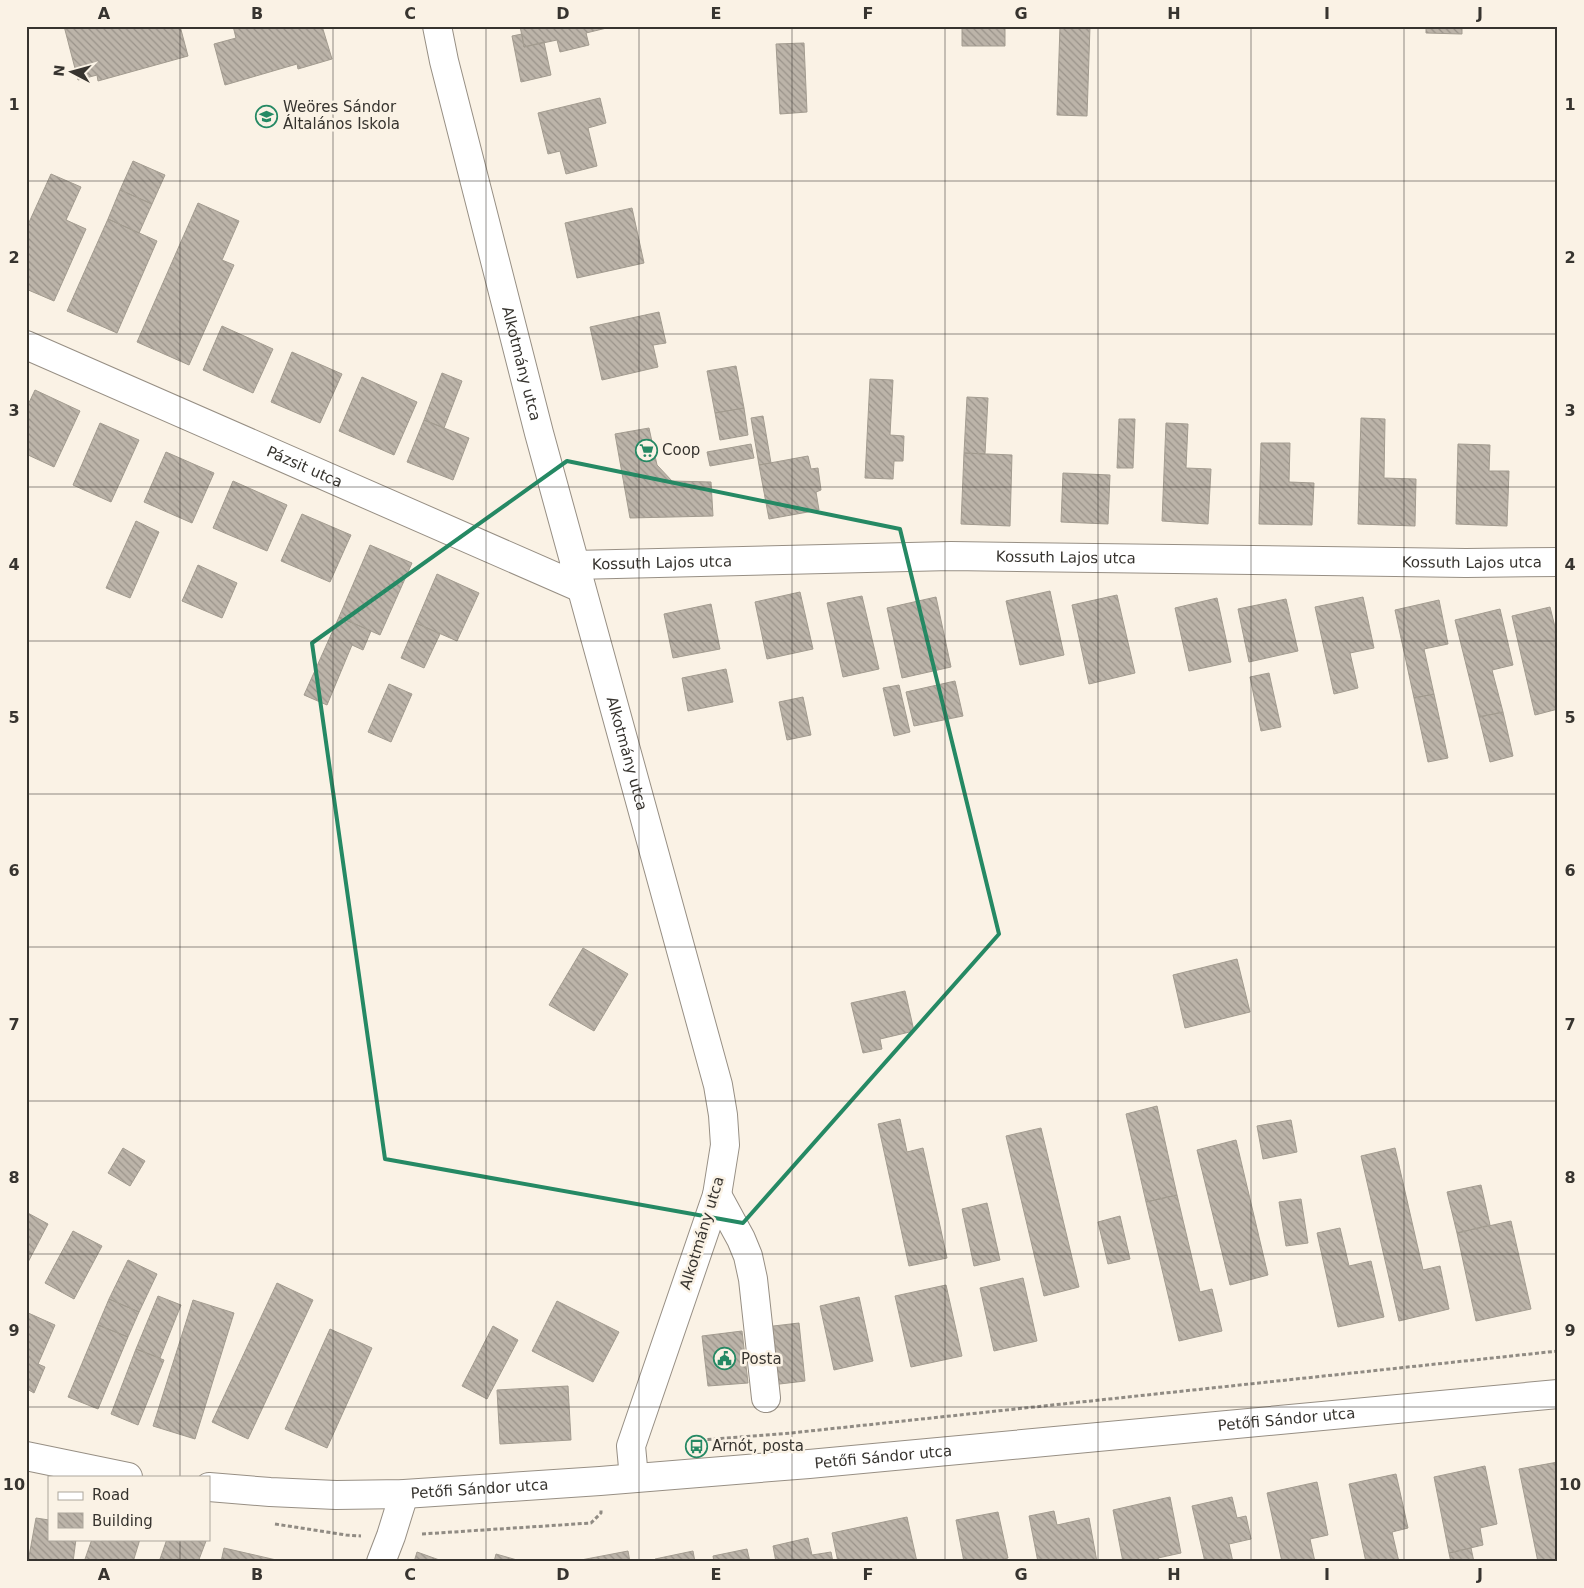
<svg xmlns="http://www.w3.org/2000/svg" width="1584" height="1588" viewBox="0 0 1584 1588" font-family="'DejaVu Sans',sans-serif">
<defs>
<pattern id="building-back-hatch" width="6" height="6" patternUnits="userSpaceOnUse" patternTransform="scale(1.25)"><rect width="6" height="6" fill="#bcb4a9"/><path d="M-1 5l2 2M0 0l6 6M5-1l2 2" fill="none" stroke="#9a938a"/></pattern>
</defs>
<rect width="100%" height="100%" fill="#faf2e5"/>
<!-- building -->
<path fill="url(#building-back-hatch)" stroke="#a39c90" d="M64,26H180L188,56L98,81L97,75L78,80Z
M233,26H322L332,59L298,69L297,64L225,85L214,44L236,38Z
M520,26H615L586,33L589,45L560,52L557,40L524,47Z
M962,26H1005V46H962Z
M1060,26H1090L1087,116L1057,115Z
M1426,26H1462V34L1426,33Z
M522,34L524,47L544,42L551,75L521,82L512,36Z
M804,43L807,112L780,114L776,44Z
M600,98L606,123L588,128L597,166L566,174L560,151L548,154L538,113Z
M133,161L165,175L152,204L120,190Z
M51,174L81,187L66,220L86,229L54,301L26,289V229Z
M120,190L152,204L139,233L108,219Z
M198,203L239,221L222,260L234,265L189,365L137,342Z
M632,208L644,263L577,278L565,223Z
M108,219L157,241L117,333L67,311Z
M659,312L666,343L653,345L658,367L602,380L590,327Z
M222,326L273,349L253,393L203,370Z
M292,352L342,374L320,423L271,402Z
M736,366L744,408L715,413L707,371Z
M442,373L462,381L444,428L424,420Z
M362,377L417,402L394,455L339,431Z
M870,379L893,380L890,435L904,436L903,461H894L893,479L865,478Z
M35,390L80,411L54,467L26,454V409Z
M967,397L988,398L985,454L964,453Z
M744,408L748,435L720,440L715,413Z
M763,416L771,463L759,465L751,418Z
M1361,418L1385,419L1384,478L1416,479L1415,526L1358,524Z
M1119,419H1135L1133,468H1117Z
M424,420L469,438L453,480L407,462Z
M100,423L139,440L111,502L73,485Z
M1166,423L1188,424L1186,468L1211,469L1208,524L1162,521Z
M649,428L657,465L672,481L711,482L713,516L630,518L615,434Z
M1261,443H1290L1289,482L1314,483L1312,525L1259,524Z
M751,444L754,458L710,466L707,452Z
M1458,444L1490,445L1489,471H1509L1507,526L1456,524Z
M166,452L214,473L192,523L144,502Z
M964,453L1012,455L1010,526L961,524Z
M808,456L811,469L818,468L821,490L816,492L819,510L769,519L759,465Z
M1063,473L1110,475L1108,524L1061,522Z
M233,481L287,505L267,551L213,528Z
M302,514L351,535L330,582L281,561Z
M136,521L159,532L130,598L106,588Z
M370,545L412,563L380,635L339,617Z
M198,565L237,583L222,618L182,601Z
M437,574L479,593L457,641L416,623Z
M1050,591L1064,655L1020,665L1006,601Z
M800,592L813,649L767,659L755,602Z
M1117,595L1135,673L1089,684L1072,605Z
M862,596L879,669L843,677L827,603Z
M936,597L951,667L902,678L887,608Z
M1363,597L1374,648L1350,653L1358,688L1334,694L1315,607Z
M1217,598L1231,662L1189,671L1175,608Z
M1286,599L1298,651L1249,662L1238,609Z
M1439,600L1448,644L1424,649L1434,694L1414,698L1395,610Z
M711,604L720,649L673,658L664,614Z
M1550,607L1558,639V709L1535,715L1512,616Z
M1500,609L1513,665L1492,670L1503,712L1479,717L1455,620Z
M339,617L371,631L363,650L352,645L327,705L304,695Z
M416,623L440,634L424,668L401,658Z
M726,669L733,702L688,711L682,678Z
M1269,673L1281,727L1261,731L1250,677Z
M955,681L963,716L914,726L906,692Z
M389,684L412,694L391,742L368,732Z
M899,685L910,732L894,736L883,688Z
M1434,694L1448,758L1428,762L1414,698Z
M803,697L811,735L787,740L779,702Z
M1503,712L1513,756L1490,762L1479,717Z
M583,948L628,974L594,1031L549,1005Z
M1237,959L1250,1012L1185,1028L1173,975Z
M905,991L914,1031L880,1039L882,1049L863,1053L851,1003Z
M1157,1106L1177,1195L1146,1202L1126,1114Z
M900,1119L907,1152L923,1148L947,1258L909,1266L878,1124Z
M1291,1120L1297,1152L1263,1159L1257,1126Z
M1041,1128L1079,1287L1044,1296L1006,1136Z
M1236,1140L1268,1275L1230,1285L1197,1150Z
M123,1148L145,1161L130,1186L108,1173Z
M1395,1148L1423,1270L1440,1266L1449,1309L1399,1321L1361,1156Z
M1481,1185L1490,1225L1457,1233L1447,1192Z
M1177,1195L1200,1292L1212,1289L1222,1331L1179,1341L1146,1202Z
M1301,1199L1308,1243L1286,1246L1279,1202Z
M987,1203L1000,1260L974,1266L962,1209Z
M26,1212L48,1224L26,1266Z
M1120,1216L1130,1259L1108,1264L1098,1222Z
M1511,1221L1531,1309L1476,1321L1457,1233Z
M1340,1228L1349,1266L1371,1261L1384,1317L1338,1327L1317,1233Z
M73,1231L102,1246L74,1299L45,1283Z
M128,1260L157,1274L139,1312L109,1299Z
M1023,1278L1037,1341L994,1351L980,1288Z
M277,1283L313,1300L248,1439L212,1422Z
M946,1285L962,1356L911,1367L895,1296Z
M158,1296L181,1305L160,1358L136,1349Z
M859,1297L873,1361L834,1370L820,1306Z
M109,1299L139,1312L128,1337L98,1325Z
M193,1300L234,1313L195,1439L153,1426Z
M557,1301L619,1332L593,1382L532,1351Z
M26,1312L55,1325L38,1364L45,1367L34,1393L27,1389L26,1391Z
M799,1323L805,1381L771,1385L765,1327Z
M98,1325L128,1337L98,1409L68,1397Z
M493,1326L518,1340L487,1399L462,1386Z
M330,1329L372,1348L327,1448L285,1429Z
M742,1331L748,1383L708,1386L702,1336Z
M136,1349L164,1360L138,1425L111,1414Z
M568,1386L571,1440L500,1444L497,1390Z
M1558,1462V1562H1538L1519,1469Z
M1485,1466L1497,1524L1480,1528L1483,1545L1449,1553L1434,1477Z
M1396,1474L1408,1528L1392,1532L1399,1562H1366L1349,1484Z
M1317,1482L1328,1535L1310,1539L1315,1562H1282L1267,1493Z
M1170,1497L1181,1553L1158,1558L1159,1562H1123L1113,1510Z
M1232,1497L1237,1518L1246,1516L1251,1539L1229,1544L1233,1562H1205L1192,1506Z
M1054,1511L1057,1525L1089,1518L1097,1562H1038L1029,1516Z
M998,1512L1008,1558L992,1562H964L956,1520Z
M907,1517L917,1562H838L832,1533Z
M36,1518L49,1520V1539H76L73,1562H28Z
M808,1538L812,1555L831,1552L833,1562H776L773,1546Z
M92,1539H140L133,1562H84Z
M167,1539L206,1541L198,1562H159Z
M224,1548L285,1562H221Z
M1471,1548L1474,1562H1451L1449,1553Z
M747,1549L750,1562H714L713,1556Z
M628,1551L630,1562H581V1560Z
M693,1551L695,1562H655V1559Z
M417,1552L445,1562H414Z
M496,1554L524,1562H494Z"/>
<g fill="none" stroke-linecap="round" stroke-linejoin="round">
<defs>
<g id="minor">
<path id="s1" d="M437,26L444,61L539,433L718,1085L723,1115L725,1145L717,1195L631,1446L634,1478"/>
<path id="s2" d="M26,345L581,588"/>
<path id="s3" d="M574,565L951,556L1466,563L1558,562"/>
<path d="M717,1195L741,1239L748,1256L753,1279L766,1398"/>
<path d="M381,1562L391,1536L404,1494"/>
</g>
<g id="major">
<path d="M26,1456L128,1477"/>
<path id="s4" d="M209,1487L270,1492L336,1495L404,1494L600,1481L809,1464L1558,1394"/>
</g>
</defs>
<!-- minor casing -->
<use href="#minor" stroke="#978f84" stroke-width="30"/>
<!-- major casing -->
<use href="#major" stroke="#978f84" stroke-width="30"/>
<!-- path -->
<path stroke="#908b83" stroke-width="3" stroke-dasharray="4 2.5" stroke-linecap="butt" d="M688,1441L791,1433L1558,1351
M275,1524L346,1535L361,1536
M422,1534L591,1523L601,1513V1510"/>
<!-- minor -->
<use href="#minor" stroke="#fff" stroke-width="28"/>
<!-- major -->
<use href="#major" stroke="#fff" stroke-width="28"/>
</g>
<!-- marked area -->
<path fill="none" stroke="#258964" stroke-width="4" stroke-linejoin="round" d="M567,461L900,529L999,934L743,1223L385,1159L312,643Z"/>
<!-- grid -->
<path fill="none" stroke="#37342f" stroke-width="1" stroke-opacity="0.55" d="M180,26V1477M333,26V1562M486,26V1562M639,26V1562M792,26V1562M945,26V1562M1098,26V1562M1251,26V1562M1404,26V1562M26,181H1558M26,334H1558M26,487H1558M26,641H1558M26,794H1558M26,947H1558M26,1101H1558M26,1254H1558M26,1407H1558M180,1539V1562"/>
<!-- icons -->
<defs>
<symbol id="school-ring" viewBox="-11 -11 22 22"><circle r="9.5" fill="#faf2e5" stroke="#258964" stroke-width="1.5"/><path d="M0-5L7-2L0 1L-7-2ZM-4 1L0 2.5L4 1V4Q0 6-4 4Z" fill="#258964"/></symbol>
<symbol id="supermarket-ring" viewBox="-11 -11 22 22"><circle r="9.5" fill="#faf2e5" stroke="#258964" stroke-width="1.5"/><path d="M-6-5.5h2.5l.6 2H6L4.5 2H-2.5L-4.4-4H-6ZM-1.5 3.2a1.3 1.3 0 1 0 .1 0ZM3 3.2a1.3 1.3 0 1 0 .1 0Z" fill="#258964"/></symbol>
<symbol id="civic-ring" viewBox="-11 -11 22 22"><circle r="9.5" fill="#faf2e5" stroke="#258964" stroke-width="1.5"/><path d="M-.6-6.5H3V-4.5H.6V-3L4-1V1h2V6H-6V1h2V-1L-.6-3ZM-1.2 2.5V6h2.4V2.5Z" fill="#258964"/></symbol>
<symbol id="bus-ring" viewBox="-11 -11 22 22"><circle r="9.5" fill="#faf2e5" stroke="#258964" stroke-width="1.5"/><path d="M-5-6H5V4H4V6H2V4H-2V6H-4V4H-5ZM-3.5-4V0h7V-4ZM-3.5 1.2v1.5H-2V1.2ZM2 1.2v1.5H3.5V1.2Z" fill="#258964"/></symbol>
</defs>
<g fill-rule="evenodd">
<use href="#school-ring" x="254" y="104" width="25" height="25"/>
<use href="#supermarket-ring" x="634" y="438" width="25" height="25"/>
<use href="#civic-ring" x="712" y="1346" width="25" height="25"/>
<use href="#bus-ring" x="684" y="1434" width="25" height="25"/>
</g>
<g text-anchor="middle" stroke-width="5" stroke-linejoin="round" paint-order="stroke">
<!-- poi labels -->
<g font-size="15" fill="#37342f" stroke="#faf2e5" text-anchor="start">
<text x="283" y="112">Weöres Sándor<tspan x="283" dy="17">Általános Iskola</tspan></text>
<text x="662" y="455">Coop</text>
<text x="741" y="1364">Posta</text>
<text x="712" y="1451">Arnót, posta</text>
</g>
<!-- street labels -->
<g font-size="15" fill="#37342f" stroke="#faf2e5">
<text dy="5" stroke="none"><textPath href="#s1" startOffset="348">Alkotmány utca</textPath></text>
<text dy="5" stroke="none"><textPath href="#s2" startOffset="304">Pázsit utca</textPath></text>
<text dy="5" stroke="none"><textPath href="#s3" startOffset="492">Kossuth Lajos utca</textPath></text>
<text dy="5" stroke="none"><textPath href="#s3" startOffset="898">Kossuth Lajos utca</textPath></text>
<text dy="5" stroke="none"><textPath href="#s3" startOffset="88">Kossuth Lajos utca</textPath></text>
<text dy="5" stroke="none"><textPath href="#s1" startOffset="752">Alkotmány utca</textPath></text>
<text transform="translate(702 1233) rotate(-73)" y="5">Alkotmány utca</text>
<text dy="5" stroke="none"><textPath href="#s4" startOffset="1081">Petőfi Sándor utca</textPath></text>
<text dy="5" stroke="none"><textPath href="#s4" startOffset="676">Petőfi Sándor utca</textPath></text>
<text dy="5" stroke="none"><textPath href="#s4" startOffset="271">Petőfi Sándor utca</textPath></text>
</g>
</g>
<!-- border -->
<rect width="1584" height="1588" fill="none" stroke="#faf2e5" stroke-width="55"/>
<!-- legend -->
<rect x="48" y="1476" width="162" height="65" fill="#faf2e5" stroke="#aca69c"/>
<rect x="58" y="1492" width="25" height="8" fill="#ffffff" stroke="#aca69c"/>
<text x="92" y="1500" font-size="15" fill="#37342f">Road</text>
<rect x="58" y="1513" width="25" height="15" fill="url(#building-back-hatch)" stroke="#aca69c"/>
<text x="92" y="1526" font-size="15" fill="#37342f">Building</text>
<!-- north arrow -->
<g transform="translate(72 72) rotate(276)" stroke="#faf2e5" stroke-width="4" paint-order="stroke">
<path d="M0-4L9 19L0 12L-9 19Z" fill="#37342f"/>
<text y="-8" font-size="14" font-weight="bold" text-anchor="middle" fill="#37342f">N</text>
</g>
<rect x="28" y="28" width="1528" height="1532" fill="none" stroke="#37342f" stroke-width="2"/>
<g font-size="16" text-anchor="middle" font-weight="bold" fill="#37342f">
<text x="104" y="19">A</text>
<text x="257" y="19">B</text>
<text x="410" y="19">C</text>
<text x="563" y="19">D</text>
<text x="716" y="19">E</text>
<text x="868" y="19">F</text>
<text x="1021" y="19">G</text>
<text x="1174" y="19">H</text>
<text x="1327" y="19">I</text>
<text x="1480" y="19">J</text>
<text x="14" y="110">1</text>
<text x="1570" y="110">1</text>
<text x="14" y="263">2</text>
<text x="1570" y="263">2</text>
<text x="14" y="416">3</text>
<text x="1570" y="416">3</text>
<text x="14" y="570">4</text>
<text x="1570" y="570">4</text>
<text x="14" y="723">5</text>
<text x="1570" y="723">5</text>
<text x="14" y="876">6</text>
<text x="1570" y="876">6</text>
<text x="14" y="1030">7</text>
<text x="1570" y="1030">7</text>
<text x="14" y="1183">8</text>
<text x="1570" y="1183">8</text>
<text x="14" y="1336">9</text>
<text x="1570" y="1336">9</text>
<text x="14" y="1490">10</text>
<text x="1570" y="1490">10</text>
<text x="104" y="1580">A</text>
<text x="257" y="1580">B</text>
<text x="410" y="1580">C</text>
<text x="563" y="1580">D</text>
<text x="716" y="1580">E</text>
<text x="868" y="1580">F</text>
<text x="1021" y="1580">G</text>
<text x="1174" y="1580">H</text>
<text x="1327" y="1580">I</text>
<text x="1480" y="1580">J</text>
</g>
</svg>
